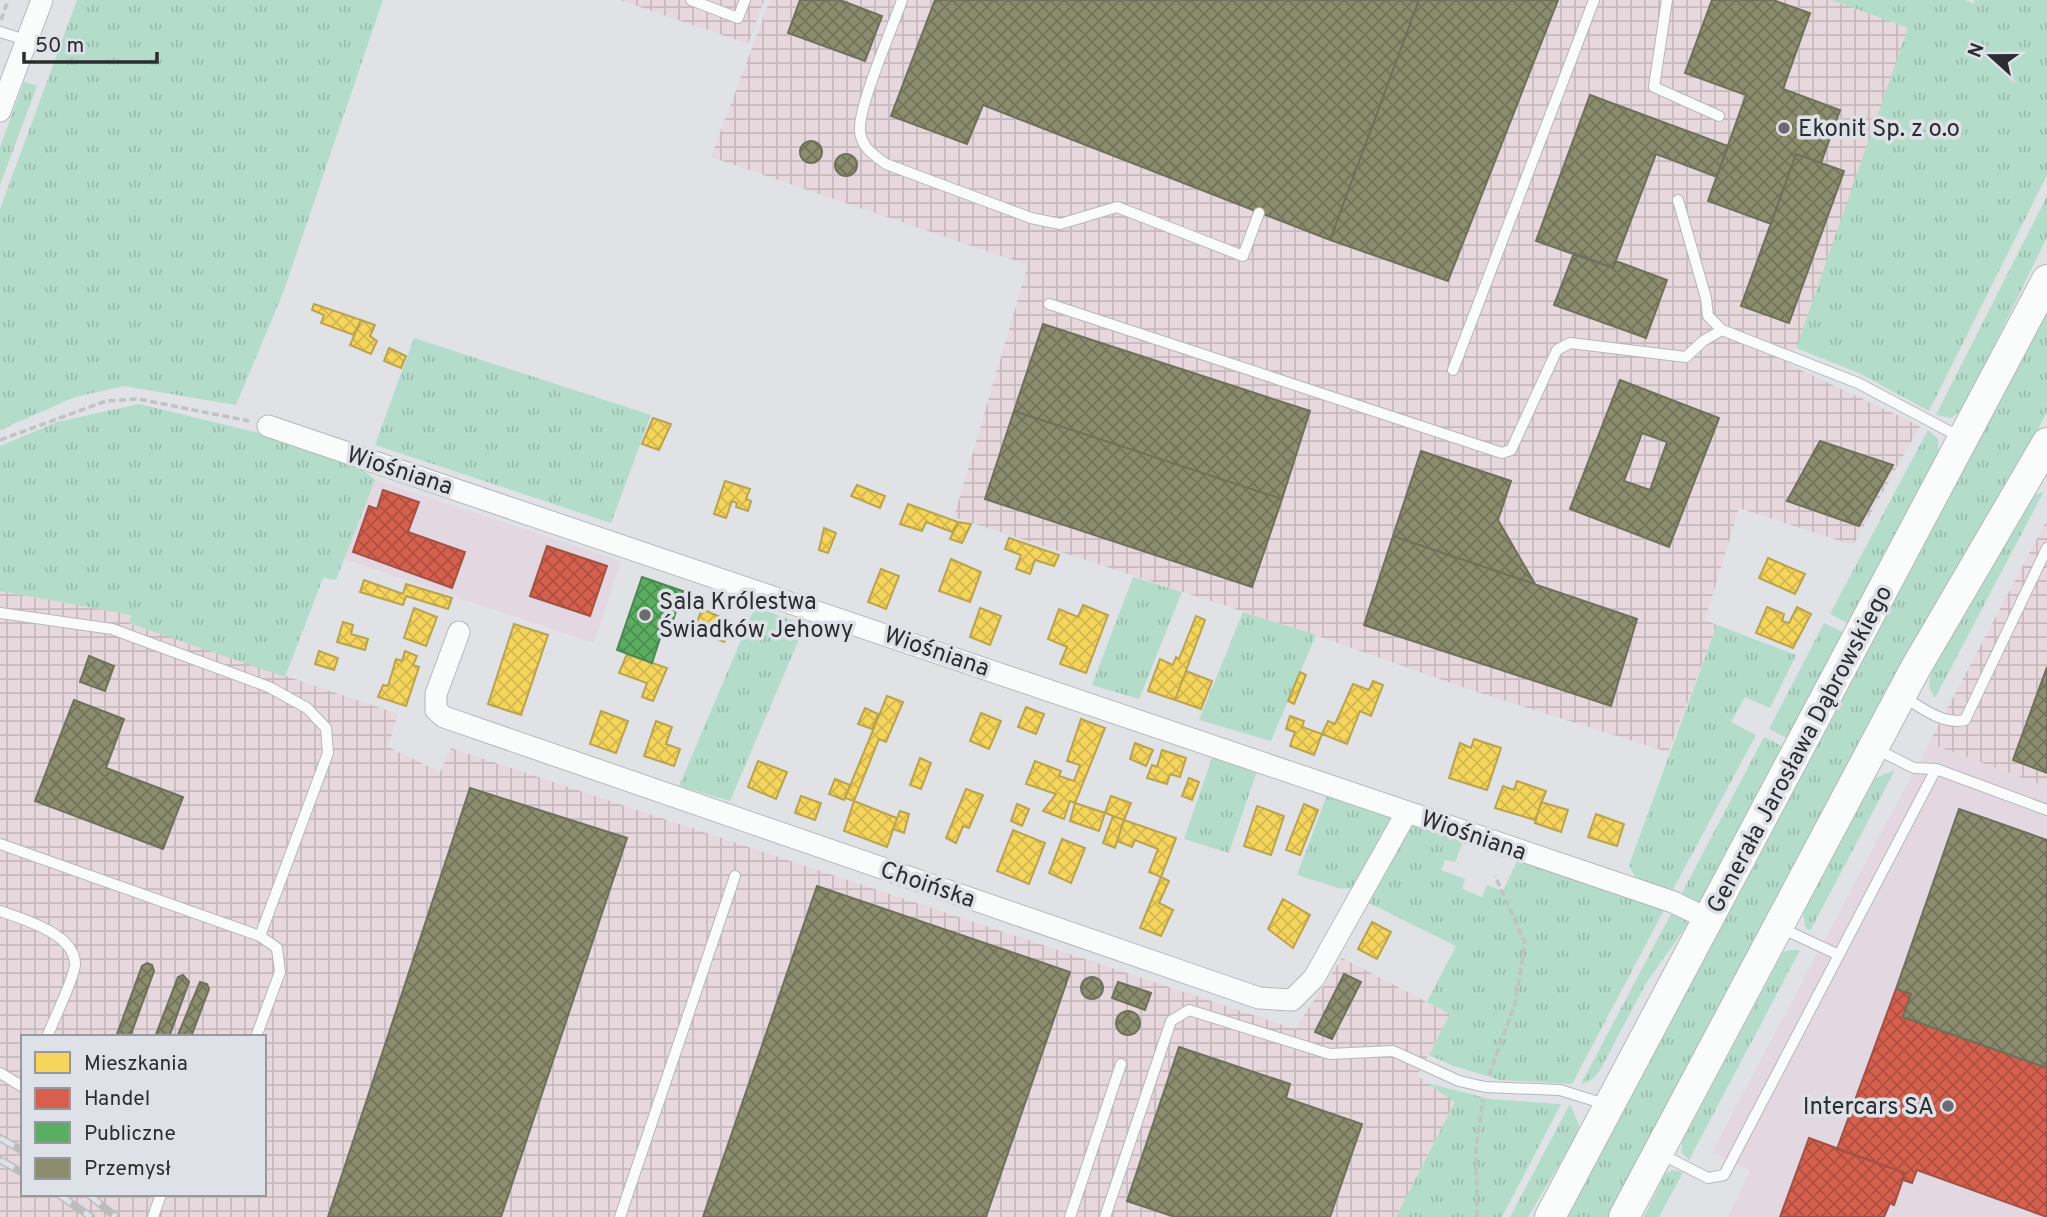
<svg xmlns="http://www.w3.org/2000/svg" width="2047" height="1217" viewBox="0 0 2047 1217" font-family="Overpass,sans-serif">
<defs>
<pattern id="industrial-grid" width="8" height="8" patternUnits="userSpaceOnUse" patternTransform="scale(1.75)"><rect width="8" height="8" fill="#e6d8dc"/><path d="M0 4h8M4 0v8" fill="none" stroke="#c5babd"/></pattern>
<pattern id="grass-tufts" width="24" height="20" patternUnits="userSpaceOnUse" patternTransform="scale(1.75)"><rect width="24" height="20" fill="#b3dcca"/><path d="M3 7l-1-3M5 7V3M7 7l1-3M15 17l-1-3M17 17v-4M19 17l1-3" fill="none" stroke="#9abdae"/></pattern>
<pattern id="homes-cross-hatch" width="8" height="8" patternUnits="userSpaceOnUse" patternTransform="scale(1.75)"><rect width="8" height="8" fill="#f6d55c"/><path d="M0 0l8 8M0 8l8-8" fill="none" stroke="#d3b750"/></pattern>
<pattern id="shops-cross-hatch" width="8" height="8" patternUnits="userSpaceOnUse" patternTransform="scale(1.75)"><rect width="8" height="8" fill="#d6604d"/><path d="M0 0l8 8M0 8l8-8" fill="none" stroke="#ae5040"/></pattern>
<pattern id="public-cross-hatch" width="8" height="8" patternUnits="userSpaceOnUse" patternTransform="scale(1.75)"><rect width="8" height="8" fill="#5aae61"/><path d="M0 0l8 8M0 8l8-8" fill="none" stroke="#4b8e50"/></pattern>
<pattern id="industry-cross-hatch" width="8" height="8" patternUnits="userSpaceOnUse" patternTransform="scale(1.75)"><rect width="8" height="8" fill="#8c8c6e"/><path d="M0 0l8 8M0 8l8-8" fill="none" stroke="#73735b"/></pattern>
</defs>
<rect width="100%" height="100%" fill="#e0e2e5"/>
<!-- commercial -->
<path fill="#e3d8e2" d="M375,480L621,561L594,643L344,559Z
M1929,743L2047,787V1217H1728L1750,1171L1712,1152Z"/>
<!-- industrial -->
<path fill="url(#industrial-grid)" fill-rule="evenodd" d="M620,0H764L748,44Z
M770,0H1832L1909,28L1790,365L1920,426L1853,545L1739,508L1705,620L1717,625L1668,752L1471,690L1315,635L954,517L1028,265L711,157Z
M2047,520V787L1929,743Z
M0,591L131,615L129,623L398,714L388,747L440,772L451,748L1295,1029L1342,958L1450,1014L1417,1076L1455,1101L1396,1217H0ZM23,1037H264V1194H23Z"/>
<!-- grass -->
<path fill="url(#grass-tufts)" d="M77,0H383L283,293L236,405L124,386L75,397L0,430V209Z
M1832,0H1966L1974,4L1975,0H2047V175L1929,411L1859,373L1796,348L1908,28Z
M24,82L37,86L0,185V147Z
M2047,196V237L1964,408L1951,418L1936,415Z
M2047,312V411L2035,436L1902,663L1608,1217H1567Z
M414,338L651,415L611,523L375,445Z
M139,404L259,433L357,464L375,480L336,580L323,578L285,677L129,623L131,615L0,591V446L57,422Z
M1928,430L1938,439V456L1848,623L1830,614Z
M2044,491L1935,698L1929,687L1931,672L2034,496Z
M1133,577L1182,592L1139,699L1092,685Z
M755,607L805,625L730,801L679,786Z
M1243,612L1316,635L1271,741L1199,720Z
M1824,623L1843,632L1787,738L1769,729Z
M1717,625L1796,655L1770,708L1745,697L1731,722L1756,735L1671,893L1636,879L1629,865Z
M1764,737L1782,746L1699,904L1681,895Z
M1212,758L1257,771L1229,853L1184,839Z
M1895,770L1810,931L1805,926L1803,913L1875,778Z
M1327,795L1390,815L1391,827L1356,889L1338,888L1297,875Z
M1411,823L1463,842L1455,862L1445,860L1441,870L1465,879L1462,889L1482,897L1487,885L1503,891L1517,861L1525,859L1665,908L1572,1084L1500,1080L1451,1065L1429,1055L1450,1014L1427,1002L1456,946L1369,903Z
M1672,912L1690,921L1646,983L1599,1072L1590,1081L1581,1084Z
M1791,950H1800L1689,1160L1682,1153V1142L1783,952Z
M1427,1083L1490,1099L1561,1104L1502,1217H1396L1455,1102Z
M1570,1104L1579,1125L1576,1136L1528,1217H1510Z
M1672,1170L1683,1172L1659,1217H1644L1665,1174Z"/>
<!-- homes -->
<path fill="url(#homes-cross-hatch)" stroke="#b9a34e" stroke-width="2" d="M314,304L361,320L354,335L321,323L324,315L312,310Z
M361,320L375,325L370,336L377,341L371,354L350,345Z
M389,348L406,356L401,368L384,361Z
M653,418L671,424L659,450L642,444Z
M725,481L750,489L746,499L751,501L748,511L736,507L737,503L732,501L726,518L714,514Z
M857,485L885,496L880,508L851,496Z
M908,504L958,522L952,532L926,522L922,531L900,524Z
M958,522L971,524L962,543L950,539Z
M824,528L836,533L828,553L819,550Z
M1009,538L1059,555L1054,566L1035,560L1030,574L1016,569L1021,555L1005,549Z
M1768,558L1805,574L1795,594L1759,578Z
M951,559L981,572L970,602L939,591Z
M881,569L899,576L886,609L868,602Z
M364,580L403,594L406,584L452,598L448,609L406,596L403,605L360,592Z
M1083,605L1108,615L1086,673L1060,664L1067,647L1048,639L1059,609L1078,617Z
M1767,607L1784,614L1782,621L1789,623L1797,607L1811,614L1793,648L1756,633Z
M414,608L437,617L426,646L404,638Z
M980,608L1001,616L990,645L970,637Z
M702,609L732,622L724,642L694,630Z
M1196,616L1205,620L1175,700L1148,691L1160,659L1173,665L1176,657L1179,659Z
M343,622L353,625L351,634L368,639L365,650L337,642Z
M514,624L548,635L521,715L488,704Z
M319,651L338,658L334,670L315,664Z
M405,651L417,656L413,665L419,667L406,706L378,697L383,685L388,686L396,659L402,661Z
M627,654L667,668L653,701L642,697L647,683L619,673Z
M1186,671L1212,681L1201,709L1175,700Z
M1300,672L1306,675L1294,704L1288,701Z
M1373,681L1383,685L1371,716L1360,711L1347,744L1322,734L1328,721L1335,724L1353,684L1369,690Z
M887,696L903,702L886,742L879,739L854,801L845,798Z
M1026,707L1044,714L1036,734L1018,727Z
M865,708L878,714L872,729L858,724Z
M601,711L628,721L616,753L590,744Z
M981,713L1001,721L989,749L970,741Z
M1290,716L1304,721L1302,727L1322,734L1314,755L1290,746L1295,732L1286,729Z
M1081,719L1105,728L1075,803L1070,801L1064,819L1043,811L1056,794L1026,784L1035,761L1061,771L1059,776L1074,781L1080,765L1067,761Z
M656,721L672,727L666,744L680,749L674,766L644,756Z
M1474,739L1501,748L1487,790L1449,778L1460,743L1471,748Z
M1135,743L1153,750L1146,766L1130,759Z
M1162,750L1186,758L1180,777L1170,774L1167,784L1147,778L1152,765L1157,767Z
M920,758L931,763L921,789L910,785Z
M758,761L787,772L776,799L748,787Z
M1189,778L1199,782L1192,800L1182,796Z
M835,779L850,785L844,800L829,794Z
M1517,781L1546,791L1535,820L1495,808L1503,786L1514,790Z
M966,789L983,795L969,828L963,826L956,843L946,838Z
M801,796L821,803L815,820L795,813Z
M1111,796L1131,803L1124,820L1105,813Z
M854,801L897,818L887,847L844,831Z
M1541,802L1568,810L1561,832L1535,823Z
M1075,803L1105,813L1099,831L1070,821Z
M1017,804L1029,809L1022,826L1011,821Z
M1304,804L1318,810L1300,855L1286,850Z
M1257,806L1284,816L1271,855L1244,846Z
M900,811L909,814L904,833L893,829Z
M1596,814L1624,824L1617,846L1588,837Z
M1113,816L1124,820L1115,848L1103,843Z
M1124,820L1176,838L1161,877L1149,872L1158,849L1135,840L1132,847L1117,841Z
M1013,830L1045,843L1029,884L997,871Z
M1062,839L1085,848L1071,883L1049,873Z
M1161,877L1169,881L1159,903L1173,910L1161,936L1140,928Z
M1283,899L1310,915L1293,948L1268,929Z
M1372,922L1391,932L1377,959L1358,949Z"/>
<!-- shops -->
<path fill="url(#shops-cross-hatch)" stroke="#a35144" stroke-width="2" d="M383,490L419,502L408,532L465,552L452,588L353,552L369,506L377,509Z
M547,546L607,566L590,616L530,596Z
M1896,989L1911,994L1903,1017L2047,1068V1217L1917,1170L1912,1183L1903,1180L1905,1173L1837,1149Z
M1809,1138L1905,1173L1894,1205L1890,1203L1884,1217H1780Z"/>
<!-- public -->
<path fill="url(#public-cross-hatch)" stroke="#4c8752" stroke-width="2" d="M642,577L683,591L673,620L669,619L666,627L664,626L652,663L617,650Z"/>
<!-- industry -->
<path fill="url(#industry-cross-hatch)" stroke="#6f705b" stroke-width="2" fill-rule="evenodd" d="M800,0H840L882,16L865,61L788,33Z
M935,0H1419L1330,240L983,105L967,144L891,116Z
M1419,0H1558L1448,281L1330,240Z
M1712,0H1773L1810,13L1783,89L1840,110L1821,163L1796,154L1771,224L1708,201L1746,95L1685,73Z
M1590,95L1728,146L1717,177L1656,154L1613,268L1536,241Z
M800 152a11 11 0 1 1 22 0a11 11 0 1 1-22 0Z
M1796,154L1844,171L1789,323L1741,306Z
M835 165a11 11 0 1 1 22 0a11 11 0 1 1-22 0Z
M1574,253L1613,268L1616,261L1667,280L1646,338L1554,305Z
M1043,324L1310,411L1282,499L1014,411Z
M1620,380L1719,418L1669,547L1570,509ZM1642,433L1667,442L1650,490L1624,481Z
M1014,411L1282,499L1252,587L985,499Z
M1820,441L1893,465L1859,526L1787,501Z
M1421,451L1511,481L1498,520L1535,584L1393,536Z
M1393,536L1637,619L1611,706L1364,625Z
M89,656L114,666L105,691L80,682Z
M2047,667V773L2013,760Z
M74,700L124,719L106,768L183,797L163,849L35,801Z
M470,788L627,838L501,1217H328Z
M1959,809L2047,840V1068L1903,1017L1911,994L1896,989Z
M817,886L1070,972L986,1217H703Z
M147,963L152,965L154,971L130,1037H116L142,966Z
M1344,974L1361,982L1332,1039L1315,1032Z
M183,975L189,982L169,1037H155L178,977Z
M1081 988a11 11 0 1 1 22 0a11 11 0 1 1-22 0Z
M200,982L207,984L209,989L191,1037H177Z
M1118,982L1151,993L1145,1010L1112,998Z
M1116 1023a12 12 0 1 1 24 0a12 12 0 1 1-24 0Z
M1179,1047L1290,1084L1286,1098L1362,1124L1330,1217H1175L1127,1201Z"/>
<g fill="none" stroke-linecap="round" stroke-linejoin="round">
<defs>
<path id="service" d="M691,0L738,18L745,0
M902,0C893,27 858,106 860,131C861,147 874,155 886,164L1031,218L1060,224L1117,207L1243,256L1259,213
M1667,0L1654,87L1719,116
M0,32L26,40
M1678,200L1706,298L1708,316L1722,330L1858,383L1960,437
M1049,304L1502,453L1511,450L1557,350L1570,343L1686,357L1703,341L1722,330
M1453,370L1594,0
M0,613L112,629L269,687L307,708L326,728L328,753L260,936
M1904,697C1922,708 1943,725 1965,720L2047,548
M1876,749L1914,768L1936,769L2047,810
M0,844L260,936L277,948L280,972L256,1037
M0,911C23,919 76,934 75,965C74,979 53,1021 47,1037
M1781,928L1839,955
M0,1073L23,1087
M1659,1153L1708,1178L1724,1175L1936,769
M153,1217L161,1194
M620,1217L735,876
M1070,1217L1121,1064
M1105,1217L1171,1021L1189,1010L1330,1054L1393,1051L1459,1081L1485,1087L1560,1090L1608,1105"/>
<path id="minor" d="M0,111L42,0
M268,426L1673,902L1708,919
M459,632L436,694V710L444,717L1259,998L1292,1000L1314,978L1407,812"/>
<path id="secondary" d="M1550,1217L2047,280
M1624,1217L1915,669L2047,443"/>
</defs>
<!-- service casing -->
<use href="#service" stroke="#b6b8ba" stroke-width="12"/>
<!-- minor casing -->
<use href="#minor" stroke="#b6b8ba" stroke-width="23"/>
<!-- secondary casing -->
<use href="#secondary" stroke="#b6b8ba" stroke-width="32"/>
<!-- path -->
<path stroke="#c1c2c4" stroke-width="3.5" stroke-dasharray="7 3.5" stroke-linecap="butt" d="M1,20L8,0
M0,440L106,401L138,399L249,421
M1489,1075L1515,1004L1525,943L1495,876
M1477,1217L1476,1146L1483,1100"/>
<!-- service -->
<use href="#service" stroke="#fafbfb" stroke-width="10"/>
<!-- minor -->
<use href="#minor" stroke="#fafbfb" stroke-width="21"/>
<!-- secondary -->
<use href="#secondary" stroke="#fafbfb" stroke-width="30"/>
<defs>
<path id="rail" d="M0,1138L23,1151
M0,1160L23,1173
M58,1194L91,1217
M88,1194L116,1217"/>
</defs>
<!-- rail casing -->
<use href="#rail" stroke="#bbbcbc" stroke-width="8"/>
<!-- rail -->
<use href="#rail" stroke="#dee1e7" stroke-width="5" stroke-dasharray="16" stroke-linecap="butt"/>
</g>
<!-- markers -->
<g fill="#6b6c6f" stroke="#dee1e7" stroke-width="2.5">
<circle cx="1784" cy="128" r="7"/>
<circle cx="645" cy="615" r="7"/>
<circle cx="1948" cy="1106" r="7"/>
</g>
<g text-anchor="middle" stroke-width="7" stroke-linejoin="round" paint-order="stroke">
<!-- poi labels -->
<g font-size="24" fill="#2c2d2f" stroke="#dee1e7" text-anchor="start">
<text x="1798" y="136">Ekonit Sp. z o.o</text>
<text x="659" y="609">Sala Królestwa<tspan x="659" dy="28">Świadków Jehowy</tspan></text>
<text x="1934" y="1114" text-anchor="end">Intercars SA</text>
</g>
<!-- street labels -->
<g font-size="24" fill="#2c2d2f" stroke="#dee1e7">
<text transform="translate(400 470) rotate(18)" y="8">Wiośniana</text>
<text transform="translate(937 651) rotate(19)" y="8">Wiośniana</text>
<text transform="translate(1799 749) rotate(-62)" y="8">Generała Jarosława Dąbrowskiego</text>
<text transform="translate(1474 835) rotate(19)" y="8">Wiośniana</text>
<text transform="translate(928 884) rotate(19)" y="8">Choińska</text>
</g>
</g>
<!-- legend -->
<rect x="21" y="1035" width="245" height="161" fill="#dee1e7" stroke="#97999d" stroke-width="2"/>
<rect x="35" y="1052" width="35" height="21" fill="#f6d55c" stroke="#97999d" stroke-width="2"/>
<text x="84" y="1070" font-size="21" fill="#2c2d2f">Mieszkania</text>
<rect x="35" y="1088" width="35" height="21" fill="#d6604d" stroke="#97999d" stroke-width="2"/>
<text x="84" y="1105" font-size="21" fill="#2c2d2f">Handel</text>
<rect x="35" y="1122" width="35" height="21" fill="#5aae61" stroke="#97999d" stroke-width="2"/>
<text x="84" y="1140" font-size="21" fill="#2c2d2f">Publiczne</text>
<rect x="35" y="1158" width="35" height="21" fill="#8c8c6e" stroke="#97999d" stroke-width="2"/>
<text x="84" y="1175" font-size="21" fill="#2c2d2f">Przemysł</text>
<!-- north arrow -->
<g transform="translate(1991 56) rotate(291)" stroke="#dee1e7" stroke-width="5" paint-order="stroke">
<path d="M0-5L12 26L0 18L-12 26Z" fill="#2c2d2f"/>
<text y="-10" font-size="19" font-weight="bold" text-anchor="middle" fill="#2c2d2f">N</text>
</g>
<!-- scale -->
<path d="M24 52v10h133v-10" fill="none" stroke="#2c2d2f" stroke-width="3.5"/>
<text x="35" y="52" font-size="21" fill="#2c2d2f" stroke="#dee1e7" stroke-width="5" paint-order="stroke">50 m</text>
</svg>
